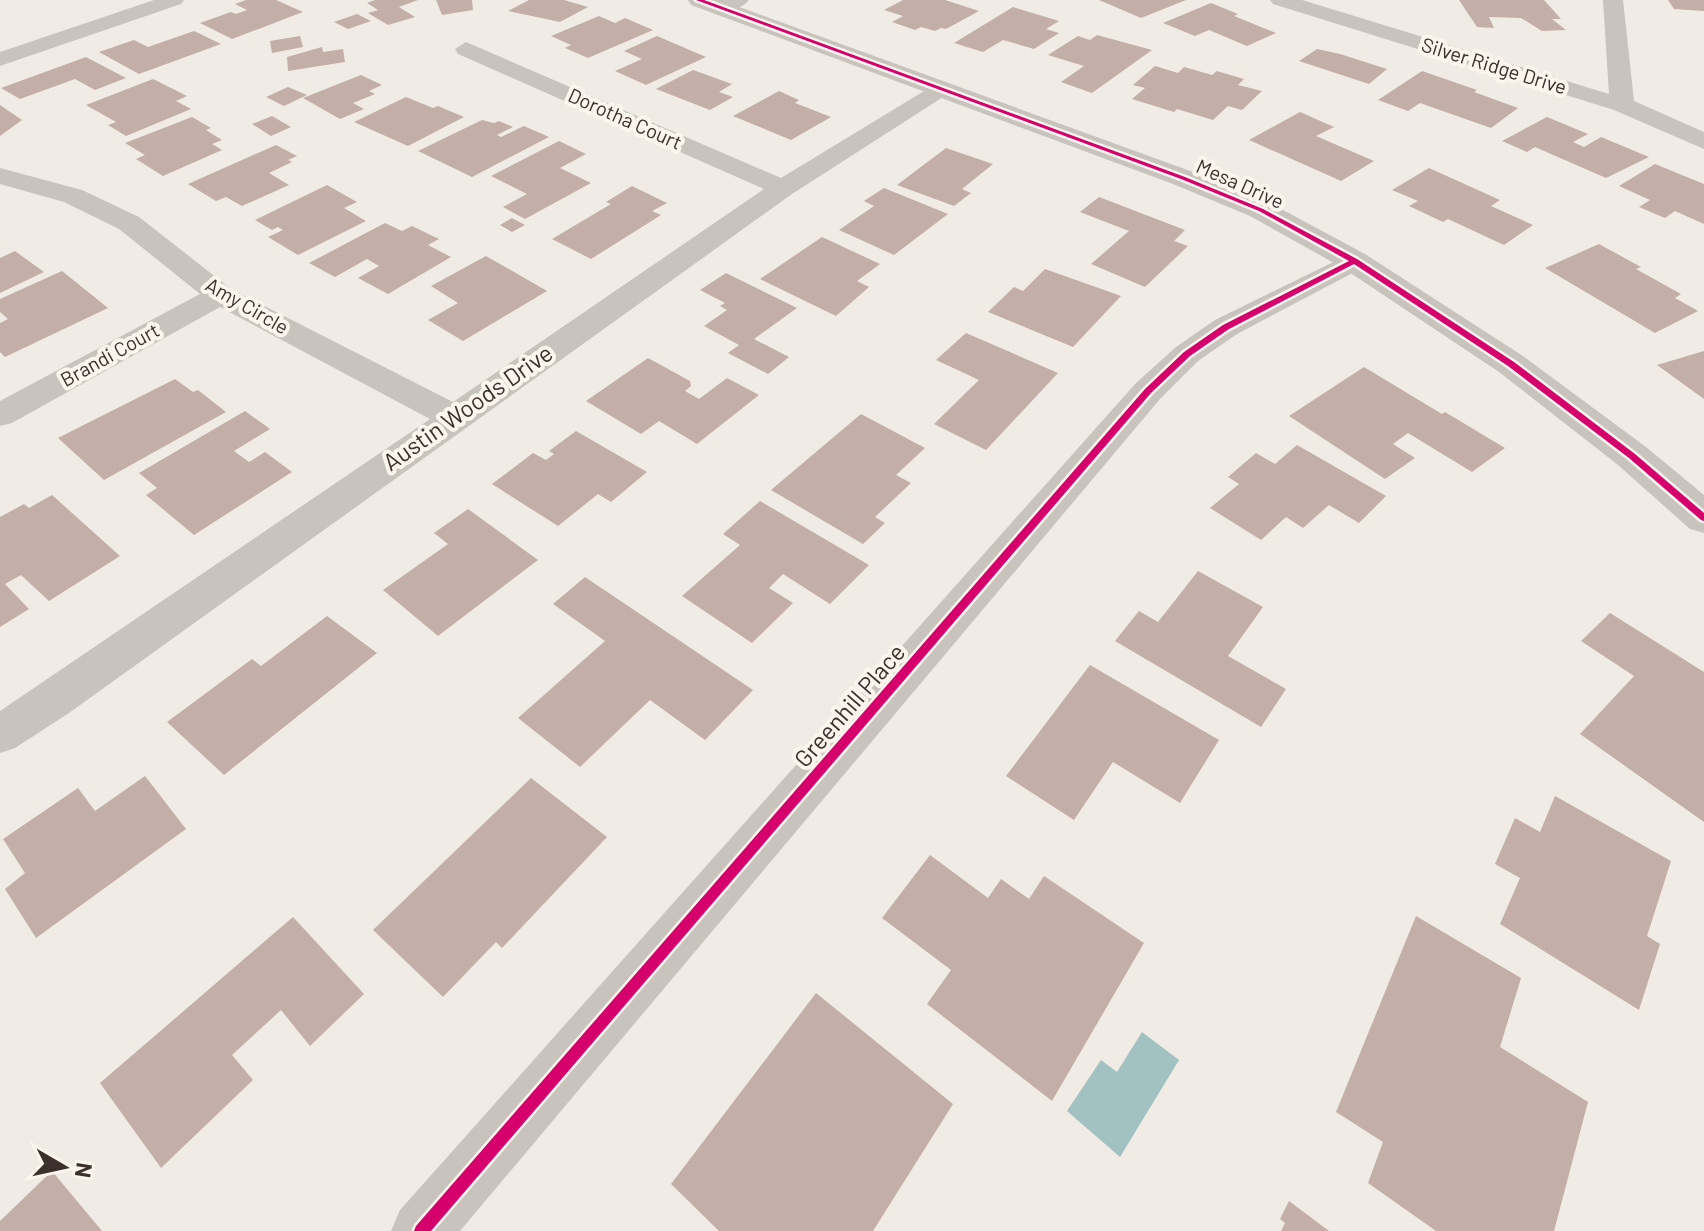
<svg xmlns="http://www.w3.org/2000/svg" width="1704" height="1231" viewBox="0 0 1704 1231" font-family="Barlow,sans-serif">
<rect width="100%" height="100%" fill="#f0ebe5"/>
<!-- water -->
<path fill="#a1c2c1" d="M1142,1032L1179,1060L1120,1157L1067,1111L1101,1060L1117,1072Z"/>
<!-- building -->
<path fill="#c3afa7" d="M246,0H276L303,12L232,39L200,23L231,12L236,14L247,10L235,4Z
M375,0H418L399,7L415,17L388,25L368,13L378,10L367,3Z
M436,0H472L473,10L442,15Z
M529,0H564L588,7L560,22L508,11Z
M903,0H945L979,11L946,29L941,28L935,31L921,27L915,30L892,22L903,16L884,10Z
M1099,0H1186L1141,18Z
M1459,0H1544L1561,19H1552L1566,30L1542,31L1521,18L1489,17L1494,28L1477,27Z
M1668,0H1704V11L1674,9Z
M1211,3L1238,14L1234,16L1276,33L1247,46L1209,30L1195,36L1163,23Z
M1013,7L1059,21L1046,29L1059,33L1034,49L1003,40L983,52L954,43Z
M357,14L371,21L348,29L334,22Z
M599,16L615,23L625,18L653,30L588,58L565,48L571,45L551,36Z
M194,31L221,44L139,74L99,52L134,40L148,47Z
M1097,35L1152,50L1092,93L1061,82L1084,66L1048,55L1078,36L1090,40Z
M300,36L303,47L272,53L270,41Z
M657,36L706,57L646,85L615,71L642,59L624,51Z
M322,47L323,52L343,49L345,62L288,71L287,57Z
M1317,49L1340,54L1387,69L1369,84L1299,61Z
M86,57L126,78L95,90L75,79L20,99L1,88Z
M1155,66L1178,73L1184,67L1212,75L1217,71L1244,79L1238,85L1262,91L1242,110L1228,106L1213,120L1177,109L1174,112L1132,99L1145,88L1133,85Z
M693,70L732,84L719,92L733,97L710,110L656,89Z
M1422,71L1477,90L1474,92L1518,108L1491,128L1420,103L1408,111L1378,100Z
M361,75L382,85L369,91L375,94L353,103L364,109L340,119L303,98Z
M153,79L187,96L176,101L191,109L126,136L108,125L116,122L86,105Z
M288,87L307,95L284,106L266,97Z
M779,91L799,100L795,103L831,117L791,140L733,116Z
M406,97L433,108L438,106L464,117L408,146L354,122Z
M0,105L22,120L0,136Z
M1300,112L1334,127L1316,136L1374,161L1341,181L1249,140Z
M272,116L291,127L271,136L252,124Z
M192,117L211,128L206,130L222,140L212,144L222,150L163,176L136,159L145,155L125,143Z
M1547,117L1588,134L1573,142L1584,147L1601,137L1649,157L1606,178L1535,147L1527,152L1502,141Z
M482,120L494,123L499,121L513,127L497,135L501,137L524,126L549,137L472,177L418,151Z
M559,141L586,154L560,168L591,183L525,219L503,207L527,194L491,176Z
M276,145L297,156L288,160L292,162L269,173L289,185L242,206L226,197L216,201L188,184Z
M946,148L993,164L962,189L971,193L954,206L897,185Z
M1655,164L1704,184V224L1675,211L1665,218L1639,207L1650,200L1619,186Z
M1429,168L1500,200L1491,206L1533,225L1504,245L1448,219L1443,222L1409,206L1418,201L1392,190Z
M327,185L357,202L344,208L366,221L298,255L268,237L283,230L278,227L272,230L255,220Z
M632,186L667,203L652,211L661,215L591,259L552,239L611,204L606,202Z
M884,188L948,214L894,255L839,230L874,206L864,201Z
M1099,197L1185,230L1174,241L1188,246L1145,287L1091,264L1129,231L1080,212Z
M512,218L525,225L512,232L500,225Z
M385,223L402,231L412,226L439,239L428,245L451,257L388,294L358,278L379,266L367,259L335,277L309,263Z
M822,237L880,264L857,281L869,287L836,316L760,279Z
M1599,244L1641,267L1636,269L1681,294L1675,298L1698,311L1655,333L1545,268Z
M15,251L44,272L0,293V258Z
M486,256L547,291L463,341L428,320L458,303L431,286Z
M1045,269L1121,296L1073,347L988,312L1014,287L1023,291Z
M62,271L108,308L5,357L0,352V323L8,319L0,312V299Z
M726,273L797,308L754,339L789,357L768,374L728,353L739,345L704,326L727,310L720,306L725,303L700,290Z
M966,333L1058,373L986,450L934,424L979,380L936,360Z
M1704,351V399L1657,365Z
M648,358L690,381L691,386L685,391L699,399L727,378L759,395L697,444L659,421L641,434L586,401Z
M1364,367L1442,414L1445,412L1505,448L1472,472L1408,433L1393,444L1415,458L1385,479L1289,416Z
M175,379L193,392L198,390L226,412L104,480L58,438Z
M245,411L270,429L234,451L249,462L265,452L292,472L194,535L146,495L157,488L139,473Z
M861,414L925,448L896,475L911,483L875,517L885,523L863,544L771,490Z
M576,431L647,472L611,502L598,494L558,526L492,484L533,453L546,460L554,454L549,451Z
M1297,445L1386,496L1359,523L1329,505L1303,528L1286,517L1261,540L1210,508L1239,484L1228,477L1256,453L1275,464Z
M52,495L120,556L49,601L21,575L5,584L29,609L0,627V517L24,504L29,508Z
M760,501L869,565L830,604L783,574L769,588L793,603L752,643L682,596L740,545L723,534Z
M468,509L538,560L438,636L383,590L448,544L434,533Z
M1198,571L1263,607L1228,656L1286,689L1261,727L1115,641L1139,611L1158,622Z
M585,577L753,690L705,740L650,700L580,767L518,718L605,641L553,604Z
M1610,613L1704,672V822L1580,734L1634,676L1581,641Z
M327,616L377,653L224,775L167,722L252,659L261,666Z
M1090,665L1219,740L1180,803L1113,762L1074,820L1006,776Z
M145,776L186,829L36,938L5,889L25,873L3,839L78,788L95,811Z
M531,778L607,837L502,948L496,942L443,997L373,930Z
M1555,796L1671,861L1647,936L1660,944L1639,1010L1500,924L1520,878L1495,864L1515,818L1540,832Z
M930,855L988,898L1001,879L1029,899L1044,876L1144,943L1052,1101L927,1004L951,970L882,918Z
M1416,916L1521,978L1500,1047L1588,1102L1554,1231H1436L1368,1183L1383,1142L1336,1112Z
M293,917L364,994L310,1046L281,1010L232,1055L253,1080L161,1168L100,1083Z
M816,993L953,1104L873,1231H719L671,1184Z
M52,1171L102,1231H0V1221Z
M1289,1201L1329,1231H1281L1285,1223L1280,1219Z"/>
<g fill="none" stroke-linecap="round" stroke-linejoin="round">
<!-- minor -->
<path fill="#c9c3be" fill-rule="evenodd" d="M154,0H184L181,4L0,66V52Z
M720,0H749C742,9 724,14 713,11L710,7Z
M1270,0H1302L1609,94L1603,0H1623L1634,101L1704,132V149L1614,110L1273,4Z
M466,42L781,178L934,85H950L954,90L792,194L69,713L15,748L0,753V711L430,419L220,307L12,423L0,426V401L200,294L119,229L64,202L0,184V168L82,190L139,217L231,289L453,402L764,189L458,54L455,49Z
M1354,252L1364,255L1368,261L1364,267L1237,334L1198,361L1160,399L460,1231H391L400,1210L1136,383L1176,347L1215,320Z"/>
<!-- tertiary -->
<path fill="#c9c3be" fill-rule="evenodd" d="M688,0H720L1193,172L1272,204L1365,254L1523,356L1646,447L1704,495V533L1690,529L1618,465L1499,372L1343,268L1250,216L1173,184L691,5Z"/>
<defs>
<path id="cycleway" d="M696,0H704L1185,177L1263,209L1357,259L1514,362L1635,454L1704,513V521L1701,520L1629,458L1508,366L1354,264L1229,329L1190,356L1151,393L431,1231H414L416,1226L1145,389L1184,352L1223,325L1349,261L1259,211L1181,179Z"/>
</defs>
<!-- cycleway casing -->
<use href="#cycleway" stroke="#fbf5ee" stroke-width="5"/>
<!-- cycleway -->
<use href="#cycleway" fill="#d6006c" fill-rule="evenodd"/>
</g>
<g text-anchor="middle" stroke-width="8" stroke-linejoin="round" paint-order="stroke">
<!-- far-street labels -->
<g font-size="20" fill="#3b302b" stroke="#fbf5ee">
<text transform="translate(1494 66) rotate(17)" y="7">Silver Ridge Drive</text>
<text transform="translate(625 119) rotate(24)" y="7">Dorotha Court</text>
<text transform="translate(1240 184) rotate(24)" y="7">Mesa Drive</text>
<text transform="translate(247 306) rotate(30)" y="7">Amy Circle</text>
<text transform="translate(110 355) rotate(-29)" y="7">Brandi Court</text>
</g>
<!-- street labels -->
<g font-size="24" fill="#3b302b" stroke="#fbf5ee">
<text transform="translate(468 408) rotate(-35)" y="8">Austin Woods Drive</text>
<text transform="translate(850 706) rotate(-49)" y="8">Greenhill Place</text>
</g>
</g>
<!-- north arrow -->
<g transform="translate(64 1167) rotate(99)" stroke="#fbf5ee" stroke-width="6" paint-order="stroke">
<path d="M0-6L14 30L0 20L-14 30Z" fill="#3b302b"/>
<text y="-12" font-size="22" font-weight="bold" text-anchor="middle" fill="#3b302b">N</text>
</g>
</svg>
